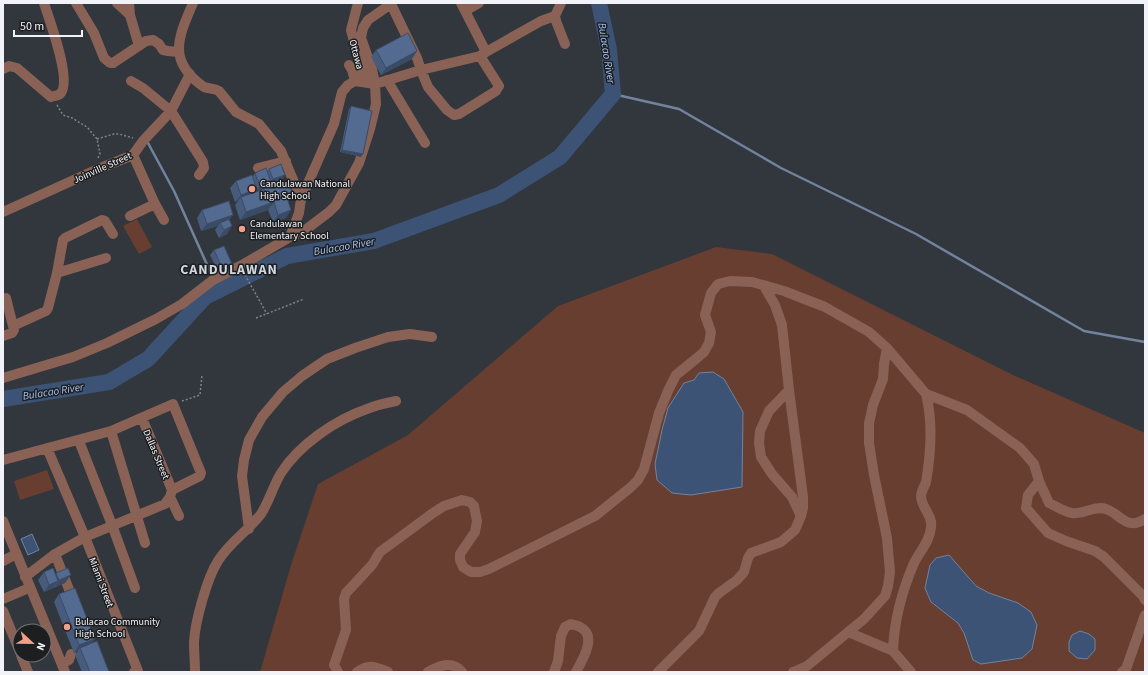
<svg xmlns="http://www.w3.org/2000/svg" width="1148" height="675" viewBox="0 0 1148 675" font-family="'Source Sans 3',sans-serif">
<rect width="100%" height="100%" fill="#32363d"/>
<!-- green -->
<path fill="#683e30" d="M137,219L152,247L139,254L123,226Z
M716,247L772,254L1013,375L1145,433V672H260L291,565L318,484L408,435L558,306Z
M47,470L54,489L20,500L14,481Z"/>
<!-- water -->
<path fill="#3c5376" stroke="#72839d" d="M713,372L724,379L743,412L742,487L691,495L672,493L657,480L655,464L662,430L668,408L684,383L694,380L699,373Z
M32,534L39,550L28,555L21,539Z
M949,555L976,586L989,593L1018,603L1031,612L1037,625L1032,649L1022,658L981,664L973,660L964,633L958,623L931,602L925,588L930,565L936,558Z
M1080,631L1089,634L1095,639V650L1087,659L1077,658L1069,651V642L1072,635Z"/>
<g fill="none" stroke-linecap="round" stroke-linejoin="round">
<!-- stream -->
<path stroke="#72839d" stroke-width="2.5" d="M613,94L679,109L781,168L916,234L1084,331L1145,342
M148,143L174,191L213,278
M215,282L219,290"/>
<!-- river -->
<path stroke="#3c5376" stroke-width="16" d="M3,399L109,382L148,359L205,297L287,256L374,241L499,195L560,157L613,94L609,50L599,3"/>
<!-- path -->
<path stroke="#808389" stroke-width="1.5" stroke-dasharray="2 2" stroke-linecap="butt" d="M57,105L63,115L72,118L87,127L97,139L100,154L98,158
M97,139L114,134H119L133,138
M245,275L267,314
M256,318L304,299
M182,401L200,395L202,375"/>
<!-- minor -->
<path stroke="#8a6255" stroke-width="10" d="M76,3L94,33L104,58L110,63H113L146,41L153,40L159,44L163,50L168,51L178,52
M117,3L130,15
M129,3L130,15L139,46
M193,3C178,38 167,61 204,87C209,89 214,88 219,91L236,112L259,124L281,151L301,199
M358,3L351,30L365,82
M461,3L486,52
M465,11L479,3
M555,16L561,3
M349,65L352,70L355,81
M3,69L9,66L17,68L51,97C54,96 57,96 60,94C73,82 49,19 44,3
M387,80L425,143
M131,81L143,88L171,111L203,162L204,168L199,175
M133,155L155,204L164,220
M258,168L286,161
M3,212L98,169L133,155L143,141L171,111L190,74
M130,216L155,204
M290,237L299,213L301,199L334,124L342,92L348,85L355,81L375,84L421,70L480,56L486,52L541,21L555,16L556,21L565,44
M57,273L63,240L65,238L102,220L105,221L113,234
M13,326L46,311L48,308L57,273L106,258
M3,336L12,333L14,330L6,298
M3,378L73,357L107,343L156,319L182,304L213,280L242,265L290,237L304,231L329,212L336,205L359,163L370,129L376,104L375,84L372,69L361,38L363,28L368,20L391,4L417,58L421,70L428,87L447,110L454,115L459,114L496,91L499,86L480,56
M789,390L769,411L760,431L759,443L761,457L772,474L792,497L801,516
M111,431L145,543
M79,441L112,525L135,588
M47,448L85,537L138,671L134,672
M3,460L111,431L173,404L201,473L200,476L172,490
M1039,481L1028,495L1026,508L1048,533L1066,541L1095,551L1104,557L1143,596L1145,600
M170,497L179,516
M3,521L65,672
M249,529L242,476L244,460L249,440L262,417L283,392L302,376L327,359L355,348L388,337L410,334L432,337
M55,554L74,602
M3,561L16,554
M25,577L55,554L85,537L165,504L170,497L172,490L142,418
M3,599L29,588
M3,611L20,652
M848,632L893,651L911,672
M893,651C894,621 902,591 914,563C920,551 930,541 931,527C933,516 921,507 921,496C921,491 925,486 926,482C931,453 933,422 926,394
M21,655L28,672
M62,664L69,660L71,654
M195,672C195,662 194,652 194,642C195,622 207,578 218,561C229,543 248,531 261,514C269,502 273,486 281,473C299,445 335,420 367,409C376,405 386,403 396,401
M338,672L334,665L346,630L344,599L346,593L372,565L380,552L433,513L444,506L462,500L470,502L474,506L477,521L475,532L460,554V560L463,567L471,572H480L489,569L595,516L631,487L638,480L644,469L659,413L668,391L676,375L697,358L704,352L709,343L711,332L705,315L711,293L718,284L730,281L752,282L784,291L825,307L869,332L887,348L926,394L967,410L1020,448L1034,464L1039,481L1049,503C1056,506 1064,512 1072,513C1082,515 1095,505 1106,509C1121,514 1126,531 1145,519
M357,672C370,663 375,667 388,672
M428,672C439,666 452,660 462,672
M554,672L558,661L561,636L565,627L571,624C573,625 577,625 580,627C598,635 582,661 576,672
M658,672L699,631L715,597L719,593L737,580L744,572L748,558L751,553L781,542L795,530L801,516L803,508V497L789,390L782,325L775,305L764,286
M793,672L807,666L864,619L885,596L888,586L890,572L887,538L874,475L869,443V423L873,405L883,379L884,364L887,348
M1122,672L1126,669L1145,615"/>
</g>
<!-- wall -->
<path fill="#475c7c" d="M376,50L412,59L381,75L371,57Z
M351,106L361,157L340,152L349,109Z
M269,169L285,175L280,182L268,187L267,188L288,203L286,218L273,222L268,210L240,220L235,205L238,201L235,202L230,188L236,181L253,176L255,173L268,171Z
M202,210L229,220L227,234L219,238L215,230L218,226L201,231L197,218Z
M214,250L232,264L229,269L219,273L210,255Z
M44,572L56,574V573L65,583L44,592L38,580Z
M59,594L93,643L109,672H82L75,655L78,651L74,653L54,602Z"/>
<!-- shaded-wall -->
<path fill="#3a4b65" d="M417,51L412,59L381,75L386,68Z
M342,150L363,154L361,157L340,152Z
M285,175L280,182L268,187L273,179Z
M271,182L266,189L254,193L260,186Z
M257,189L252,196L241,197L238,201L235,202L241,195Z
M293,195L288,203L287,198Z
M274,202L268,210L240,220L246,212Z
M291,210L286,218L273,222L278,215Z
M233,215L228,222L220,223L218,226L201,231L207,224Z
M232,226L227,234L219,238L224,230Z
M232,264L229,269L219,273L222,268Z
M71,575L65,583L54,588L59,580Z
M58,581L53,588L44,592L49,585Z
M95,639L90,647L80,648L78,651L74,653L79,645Z"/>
<!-- building -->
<path fill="#536b90" stroke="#3a4b65" d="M408,33L417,51L386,68L376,50Z
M351,106L372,111L363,154L342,150Z
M281,164L285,175L273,179L269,169Z
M266,168L271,182L260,186L255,173Z
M252,175L257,189L241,195L236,181Z
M288,181L293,195L287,198L291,210L278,215L274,202L246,212L241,197Z
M229,201L233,215L207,224L202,210Z
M229,219L232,226L224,230L220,223Z
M224,246L232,264L222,268L214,250Z
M53,568L58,581L49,585L44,572Z
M68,568L71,575L59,580L56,573Z
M75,588L95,639L79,645L59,594Z
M97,641L109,672H90L80,648Z"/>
<!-- markers -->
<g fill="#f39f84" stroke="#1c1e20" stroke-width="1.5">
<circle cx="252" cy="189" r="4"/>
<circle cx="242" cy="229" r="4"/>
<circle cx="67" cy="627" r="4"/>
</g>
<g text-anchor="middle" stroke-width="3" stroke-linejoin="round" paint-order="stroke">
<!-- street labels -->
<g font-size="10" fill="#f1f3f8" stroke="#1c1e20">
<text transform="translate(357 54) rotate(75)" y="4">Ottawa</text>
<text transform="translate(102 167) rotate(-24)" y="4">Joinville Street</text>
<text transform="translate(157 454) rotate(67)" y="4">Dallas Street</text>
<text transform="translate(102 582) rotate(69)" y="4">Miami Street</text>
</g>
<!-- poi labels -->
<g font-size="10" fill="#f1f3f8" stroke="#1c1e20" text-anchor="start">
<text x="260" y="187">Candulawan National<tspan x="260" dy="12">High School</tspan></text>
<text x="250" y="227">Candulawan<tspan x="250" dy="12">Elementary School</tspan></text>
<text x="75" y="625">Bulacao Community<tspan x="75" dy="12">High School</tspan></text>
</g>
<!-- water labels -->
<g font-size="11" font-style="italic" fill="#a6c5f5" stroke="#1c1e20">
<text transform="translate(607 53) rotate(81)" y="4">Bulacao River</text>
<text transform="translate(344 246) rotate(-10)" y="4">Bulacao River</text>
<text transform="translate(53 391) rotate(-9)" y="4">Bulacao River</text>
</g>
<!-- district labels -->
<g font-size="14" font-weight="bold" letter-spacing="1" fill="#d1d7df" stroke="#1c1e20">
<text x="229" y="274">CANDULAWAN</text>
</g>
</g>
<!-- border -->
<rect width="1148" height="675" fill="none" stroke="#f1f3f8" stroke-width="8"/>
<!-- north arrow -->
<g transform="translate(32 643) rotate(112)"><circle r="19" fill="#1c1e20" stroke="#717376"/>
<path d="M0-3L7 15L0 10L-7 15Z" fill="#f39f84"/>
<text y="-6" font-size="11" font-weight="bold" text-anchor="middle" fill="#f1f3f8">N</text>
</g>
<!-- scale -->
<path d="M14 30v6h68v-6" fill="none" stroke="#f1f3f8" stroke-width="2"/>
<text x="20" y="30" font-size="12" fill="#f1f3f8" stroke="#1c1e20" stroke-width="3" paint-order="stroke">50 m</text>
</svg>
